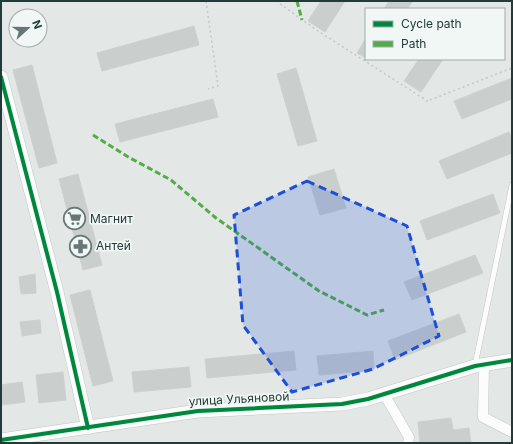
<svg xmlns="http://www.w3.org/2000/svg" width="513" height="444" viewBox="0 0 513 444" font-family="Inter,sans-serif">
<rect width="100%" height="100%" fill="#e3e8e7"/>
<!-- building -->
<path fill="#cacfce" stroke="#ccd1d0" d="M321,1H345L325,32L308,21Z
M389,1H413L407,9H384Z
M194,26L199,45L102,71L97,53Z
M366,38V58L357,53Z
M419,59H443L421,92L404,81Z
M32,65L57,163L39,168L13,70Z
M296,68L317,141L298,146L277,74Z
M512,78V99L462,119L454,101Z
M213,99L218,117L120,142L115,124Z
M509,132L512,139V153L447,179L439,161Z
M334,169L346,208L320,215L308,177Z
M78,174L102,265L83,270L59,179Z
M493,194L500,213L427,240L420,221Z
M475,255L483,273L412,300L404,282Z
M35,274L36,293L21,294L19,277Z
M90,290L113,381L93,386L70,295Z
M459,314L466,332L395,360L388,341Z
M40,320L41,333L22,336L20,322Z
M294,351L296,370L207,378L205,359Z
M373,351L374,370L319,375L317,356Z
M189,367L191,387L134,392L132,372Z
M63,372L66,400L39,403L36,375Z
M22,382L25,402L1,405V385Z
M451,418L453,430L469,428L471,443H420L418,422Z"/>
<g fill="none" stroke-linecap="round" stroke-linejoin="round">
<defs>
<path id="service" d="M475,365L512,185"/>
<path id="minor" d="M484,364L483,417L512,432
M384,394L409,437L408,443"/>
<path id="tertiary" d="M1,77L57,292L88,428
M1,440L198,411L342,404L368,399L475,366L512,360"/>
</defs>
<!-- service casing -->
<use href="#service" stroke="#c0c5c4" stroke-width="6"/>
<!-- minor casing -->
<use href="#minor" stroke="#c0c5c4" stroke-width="11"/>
<!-- tertiary casing -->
<use href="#tertiary" stroke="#c0c5c4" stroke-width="14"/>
<!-- path -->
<path stroke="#c0c8c8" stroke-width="1.5" stroke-dasharray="2 3" stroke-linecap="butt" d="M206,1L218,86L208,89
M276,1L318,31L429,102
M430,100L512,68"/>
<!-- service -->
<use href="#service" stroke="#fbfcfb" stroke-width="5"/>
<!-- minor -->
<use href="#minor" stroke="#fbfcfb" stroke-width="10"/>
<!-- tertiary -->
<use href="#tertiary" stroke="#fbfcfb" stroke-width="13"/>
<!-- quiet -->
<path stroke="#53ac46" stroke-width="3" stroke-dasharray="6 3" stroke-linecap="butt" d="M297,1L302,20
M93,135L130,158L171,180L216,218L319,291L367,315L384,310"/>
<defs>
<path id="cycleway" d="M1,77L57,292L88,428
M1,440L198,411L342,404L368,399L475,366L512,360"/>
</defs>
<!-- cycleway casing -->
<use href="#cycleway" stroke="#f1f7f5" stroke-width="6"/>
<!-- cycleway -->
<use href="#cycleway" stroke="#00873e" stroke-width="4"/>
</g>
<!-- marked area -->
<path fill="#1d4ed8" fill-opacity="0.2" stroke="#1d4ed8" stroke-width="3" stroke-dasharray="8 5" stroke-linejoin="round" d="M307,181L407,226L439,336L373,369L292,392L243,325L234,215Z"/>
<!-- icons -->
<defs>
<symbol id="supermarket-ring" viewBox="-11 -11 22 22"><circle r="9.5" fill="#f1f7f5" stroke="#667775" stroke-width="1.5"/><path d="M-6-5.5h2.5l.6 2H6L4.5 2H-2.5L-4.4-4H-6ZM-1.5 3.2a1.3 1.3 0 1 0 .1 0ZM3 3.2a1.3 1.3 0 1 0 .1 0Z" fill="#667775"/></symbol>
<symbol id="pharmacy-ring" viewBox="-11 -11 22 22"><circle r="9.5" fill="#f1f7f5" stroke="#667775" stroke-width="1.5"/><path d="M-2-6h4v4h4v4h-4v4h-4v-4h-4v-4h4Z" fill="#667775"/></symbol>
</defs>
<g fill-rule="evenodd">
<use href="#supermarket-ring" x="62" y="206" width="25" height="25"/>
<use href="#pharmacy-ring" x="68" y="234" width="25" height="25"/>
</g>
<g text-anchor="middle" stroke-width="3.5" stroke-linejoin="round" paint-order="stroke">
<!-- poi labels -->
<g font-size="12" fill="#223a38" stroke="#f1f7f5" text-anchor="start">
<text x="90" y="223">Магнит</text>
<text x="96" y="250">Антей</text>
</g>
<!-- street labels -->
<g font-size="12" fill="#223a38" stroke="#f1f7f5">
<text transform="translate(239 399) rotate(-3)" y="4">улица Ульяновой</text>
</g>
</g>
<!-- border -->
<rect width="513" height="444" fill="none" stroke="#223a38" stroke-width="4"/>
<!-- legend -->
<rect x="365" y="8" width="140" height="52" fill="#f1f7f5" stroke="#9eaba9"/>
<rect x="373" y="21" width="20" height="6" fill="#00873e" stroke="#9eaba9"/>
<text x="401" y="28" font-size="12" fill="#223a38">Cycle path</text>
<rect x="373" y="41" width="20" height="6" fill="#53ac46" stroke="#9eaba9"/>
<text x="401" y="48" font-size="12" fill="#223a38">Path</text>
<!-- north arrow -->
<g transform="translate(28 28) rotate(69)"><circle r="19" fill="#f1f7f5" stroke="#9eaba9"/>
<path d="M0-3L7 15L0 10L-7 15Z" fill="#667775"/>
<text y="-6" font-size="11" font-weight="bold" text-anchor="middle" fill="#223a38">N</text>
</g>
</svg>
